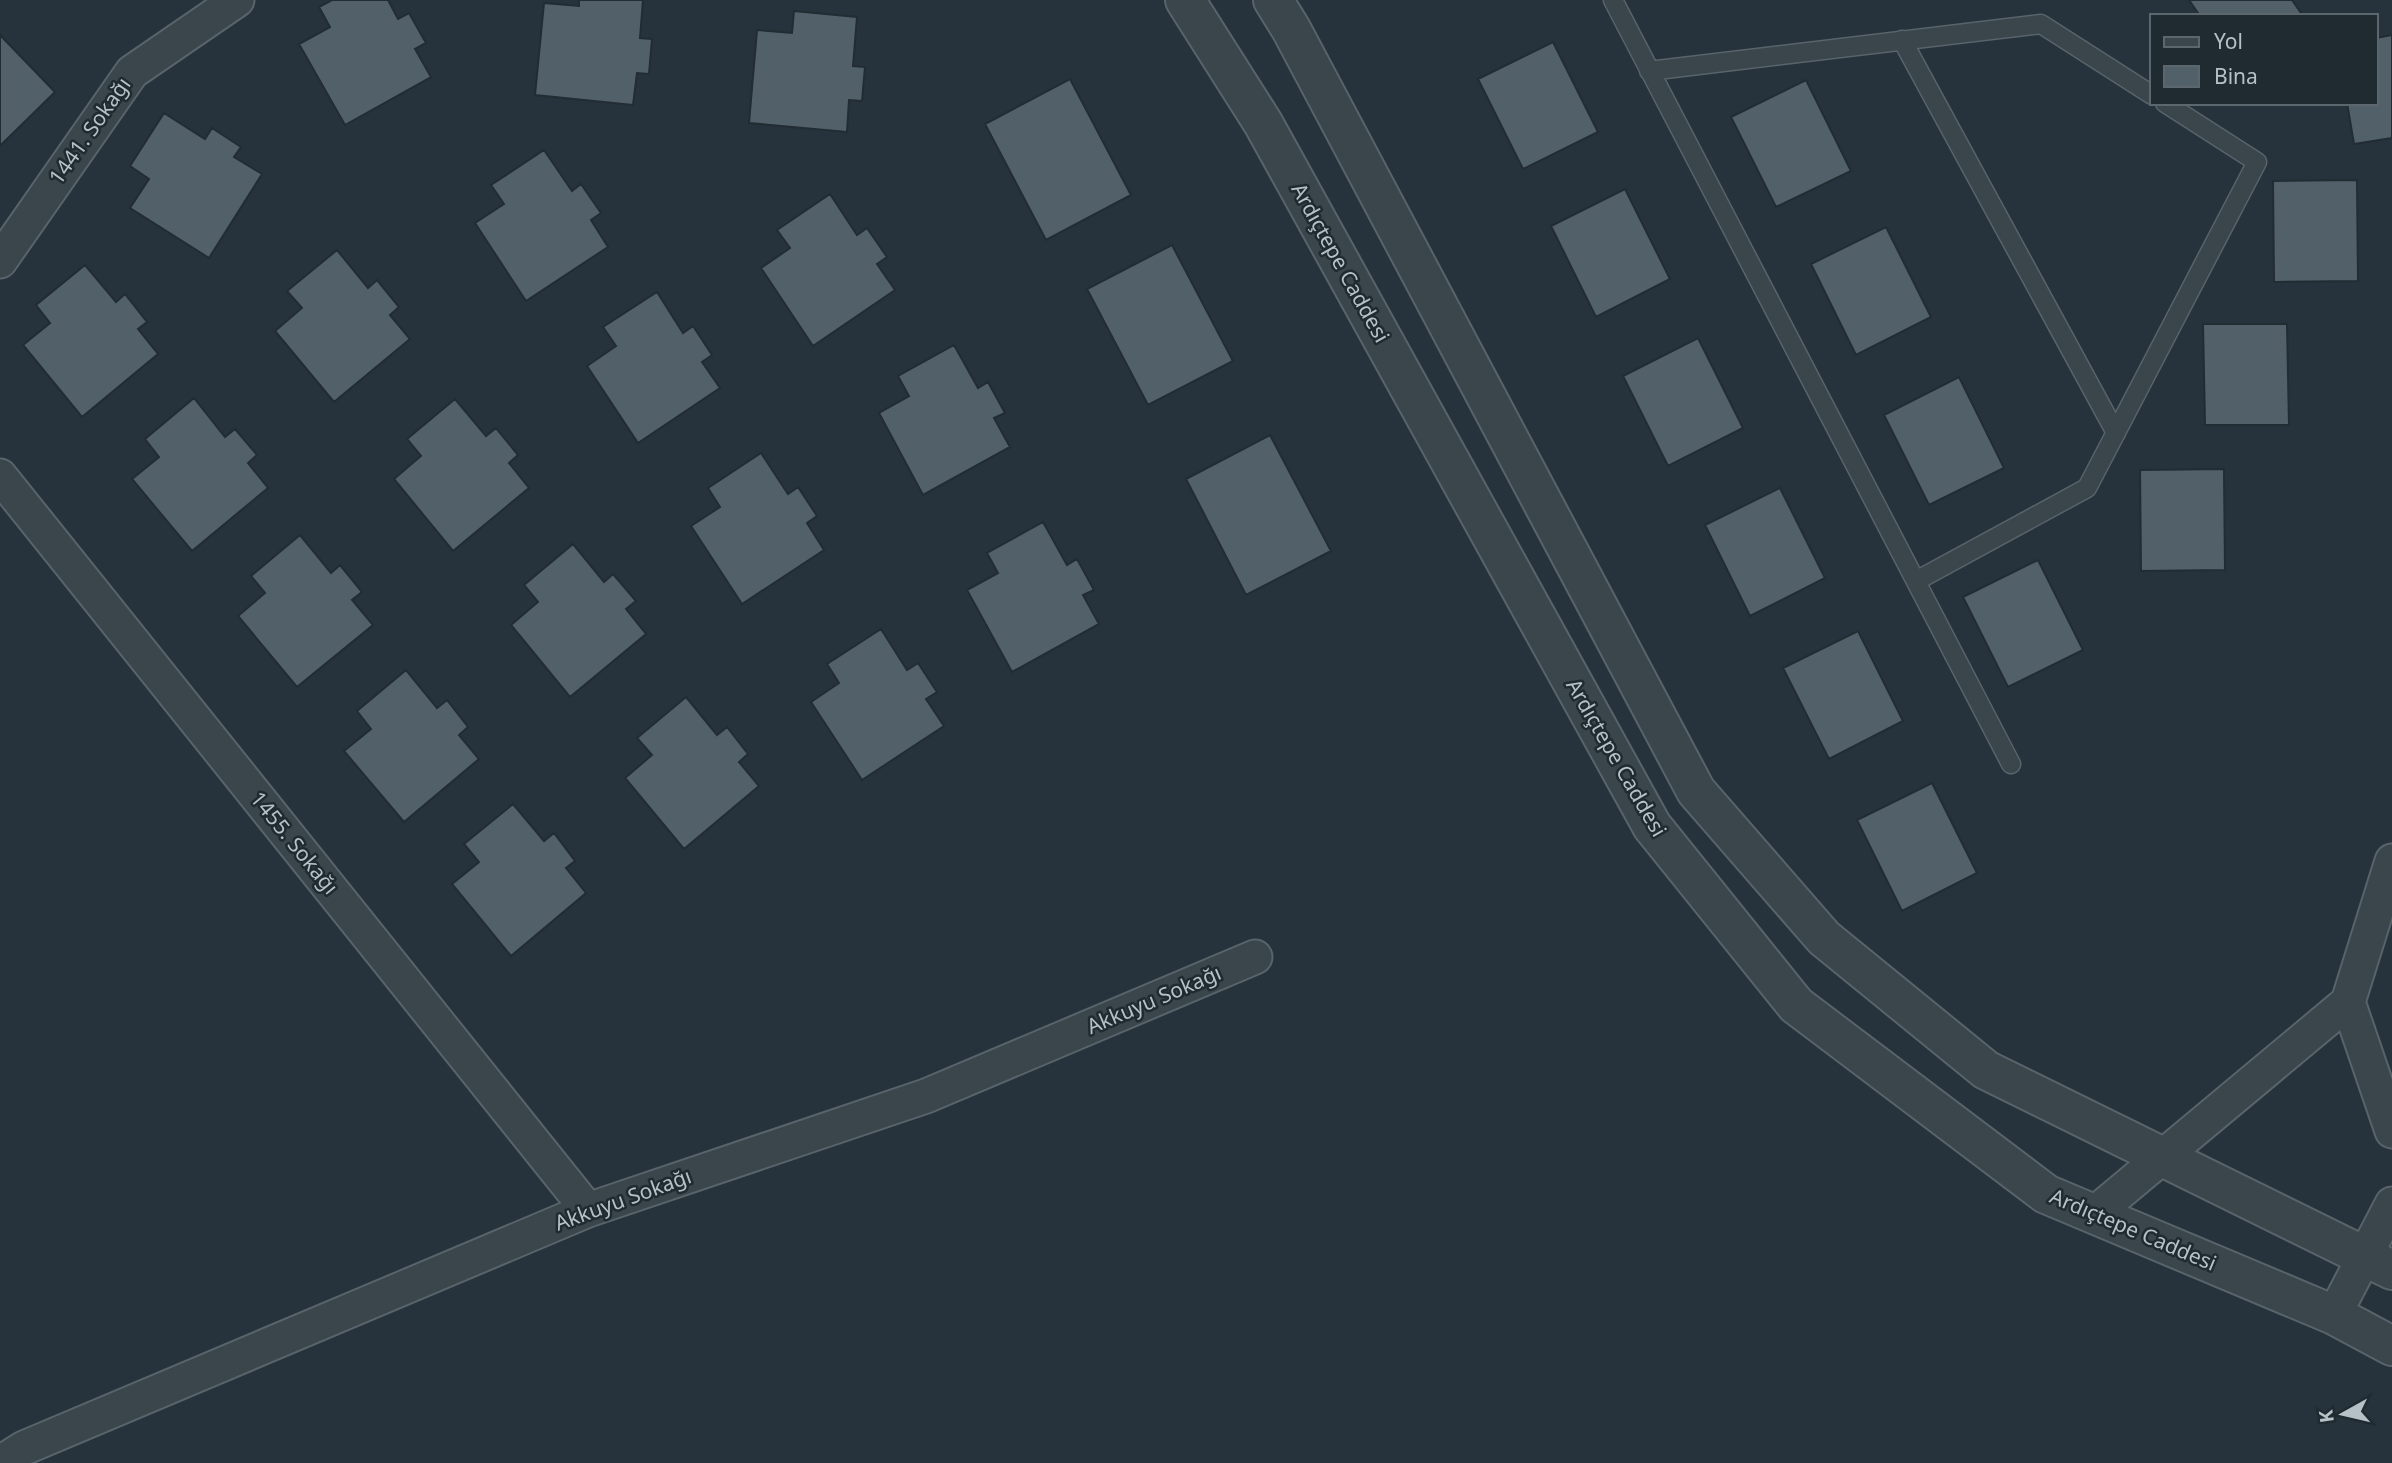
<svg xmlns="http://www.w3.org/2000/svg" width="2392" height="1463" viewBox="0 0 2392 1463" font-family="'Noto Sans',sans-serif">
<rect width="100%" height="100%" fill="#27333c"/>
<!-- building -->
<path fill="#526069" stroke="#212c33" stroke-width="2" d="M332,0H388L398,19L409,13L426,43L415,49L431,77L345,125L299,44L330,27L319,7Z
M579,0H643L640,38L652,39L649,74L637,73L633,105L535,95L544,3L579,6Z
M2189,0H2292L2301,13L2298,16H2200Z
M794,11L857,17L853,66L865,67L862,101L849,100L847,132L749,123L757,30L792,33Z
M0,35L55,92L0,146Z
M2392,35V138L2354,144L2347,103H2376V38Z
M1553,42L1598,132L1523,169L1478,79Z
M1070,79L1131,195L1046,240L985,124Z
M1806,80L1851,171L1776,207L1731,117Z
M164,113L205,139L212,128L241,147L234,157L262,174L209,258L130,208L149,179L130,166Z
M544,150L572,191L581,184L601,213L591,220L608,247L526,301L475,223L504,204L491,185Z
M2357,180L2358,281L2274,282L2273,181Z
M1625,189L1670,279L1596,317L1551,226Z
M830,194L857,235L867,228L887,257L877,264L895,290L813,346L761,268L790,248L777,230Z
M1886,227L1931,317L1856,355L1811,264Z
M1172,245L1233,361L1148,405L1087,289Z
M337,250L368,288L377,280L399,307L390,315L410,339L334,402L275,331L302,308L287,291Z
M85,265L116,302L125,294L147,322L138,329L158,354L82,417L23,345L50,323L36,305Z
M657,292L683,333L693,326L712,355L702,362L720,388L638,443L587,366L616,346L603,327Z
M2203,324H2287L2289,425H2205Z
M1698,338L1743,428L1668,466L1623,376Z
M954,345L978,388L988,382L1005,413L994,418L1010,447L923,495L879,413L909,396L898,376Z
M1959,377L2004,468L1929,505L1884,415Z
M194,398L225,437L235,429L257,455L248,463L268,488L192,551L132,479L159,457L145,439Z
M455,399L486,436L496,428L518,455L509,463L529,488L453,551L394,479L421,456L407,439Z
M1270,435L1331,551L1246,595L1186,479Z
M761,453L788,494L798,487L817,516L807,523L824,550L742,604L691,526L720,507L708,488Z
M2224,469L2225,570L2141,571L2140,470Z
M1780,488L1825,578L1750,616L1705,525Z
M1043,522L1067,565L1077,559L1094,590L1083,595L1099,624L1012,672L967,590L998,573L987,553Z
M300,535L331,573L340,565L362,592L352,600L373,625L297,687L238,616L265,593L251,576Z
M573,544L604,582L613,574L636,601L626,609L646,634L570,697L511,625L538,602L524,585Z
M2038,560L2083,650L2008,687L1963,597Z
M881,629L907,670L918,663L937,692L926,699L944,726L862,780L811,702L839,683L827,664Z
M1858,631L1903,721L1829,759L1783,668Z
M406,670L437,708L447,700L468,727L459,735L479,759L404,822L344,751L371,729L357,711Z
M686,697L717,735L727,727L748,754L739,762L759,786L684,849L625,778L652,755L637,738Z
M1932,783L1977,873L1902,911L1857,820Z
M513,804L544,841L554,833L575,861L566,868L586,893L511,956L452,884L479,862L464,844Z"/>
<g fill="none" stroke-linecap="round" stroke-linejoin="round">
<defs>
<path id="service" d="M1613,0L2011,764
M1902,40L2116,433
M1649,71L2041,24L2152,95
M1916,581L2087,488L2257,162L2165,103"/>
<path id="minor" d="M0,261L132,72L237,0
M0,476L588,1210
M2348,1002L2392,1131
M2094,1214L2348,1002L2392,861
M2334,1315L2392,1204
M0,1463L24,1448L588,1210L926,1096L1255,957"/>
<path id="tertiary" d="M1185,0L1263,123L1652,826L1796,1005L2046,1194L2334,1315L2392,1346
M1273,0L1291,29L1696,791L1824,938L1986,1070L2392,1270"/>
</defs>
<!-- service casing -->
<use href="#service" stroke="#58636a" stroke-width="21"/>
<!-- minor casing -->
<use href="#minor" stroke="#58636a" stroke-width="37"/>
<!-- tertiary casing -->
<use href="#tertiary" stroke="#58636a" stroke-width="42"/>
<!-- service -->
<use href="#service" stroke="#3a454c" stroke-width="18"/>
<!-- minor -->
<use href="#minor" stroke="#3a454c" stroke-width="33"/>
<!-- tertiary -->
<use href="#tertiary" stroke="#3a454c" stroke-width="38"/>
</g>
<g text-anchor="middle" stroke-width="5" stroke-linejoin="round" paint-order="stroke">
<!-- street labels -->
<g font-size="21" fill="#b6c0c7" stroke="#1f2a31">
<text transform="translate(90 131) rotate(-55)" y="7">1441. Sokağı</text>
<text transform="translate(1340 263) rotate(61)" y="7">Ardıçtepe Caddesi</text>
<text transform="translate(1616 758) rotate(60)" y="7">Ardıçtepe Caddesi</text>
<text transform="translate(294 843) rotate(51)" y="7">1455. Sokağı</text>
<text transform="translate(1154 1000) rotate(-23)" y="7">Akkuyu Sokağı</text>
<text transform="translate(623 1200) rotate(-20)" y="7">Akkuyu Sokağı</text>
<text transform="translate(2133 1230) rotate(23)" y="7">Ardıçtepe Caddesi</text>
</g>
</g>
<!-- legend -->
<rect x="2150" y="14" width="228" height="91" fill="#1f2a31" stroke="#5b666d" stroke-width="2"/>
<rect x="2164" y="37" width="35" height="10" fill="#3a454c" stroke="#5b666d" stroke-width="2"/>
<text x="2214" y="49" font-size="21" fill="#b6c0c7">Yol</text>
<rect x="2164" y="66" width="35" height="21" fill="#526069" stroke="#5b666d" stroke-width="2"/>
<text x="2214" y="84" font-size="21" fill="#b6c0c7">Bina</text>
<!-- north arrow -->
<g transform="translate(2343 1414) rotate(262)" stroke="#1f2a31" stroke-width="5" paint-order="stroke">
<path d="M0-5L12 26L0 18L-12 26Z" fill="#b6c0c7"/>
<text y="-10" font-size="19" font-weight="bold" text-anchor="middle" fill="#b6c0c7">K</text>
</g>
</svg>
